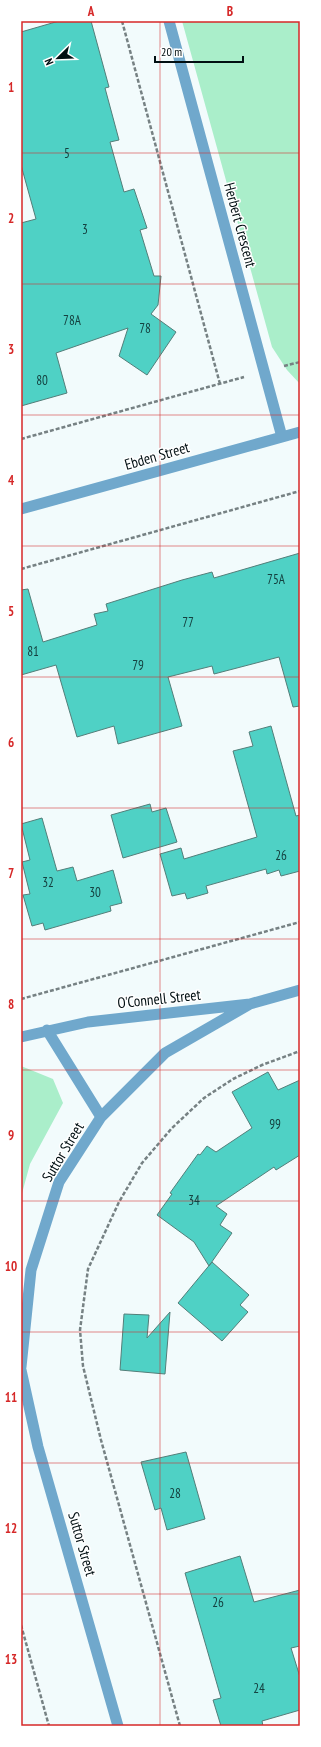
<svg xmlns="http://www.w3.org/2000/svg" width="321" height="1747" viewBox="0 0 321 1747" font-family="'PT Sans Narrow',sans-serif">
<rect width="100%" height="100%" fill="#f2fbfc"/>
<!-- green -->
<path fill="#aaeeca" d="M182,21H300V384L287,370L272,347Z
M21,1066L53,1079L63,1103L30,1164L21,1197Z"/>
<!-- building -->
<path fill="#4fd1c5" stroke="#537e79" d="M59,21H91L109,87L105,88L119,140L110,142L124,192L134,189L147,228L140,230L154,276H161L158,305L151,314L176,332L147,375L119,356L128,328L56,353L67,393L21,406V223L36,219L21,165V32Z
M300,553V706L293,707L279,657L214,674L212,666L168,677L182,726L118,744L114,726L77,737L56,665L21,675V590L28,589L43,642L97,625L94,614L108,611L106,604L182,580L212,572L214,578Z
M271,726L296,816L300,815V871L281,876L279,870L267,874L266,869L206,886L208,893L187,899L185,893L172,896L160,854L181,848L184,859L257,837L233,751L253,746L249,732Z
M150,804L152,812L166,808L177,842L123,858L111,815Z
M42,818L57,871L73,867L77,881L113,870L122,903L110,906L111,911L45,930L43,923L32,926L23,895L30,894L22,862L30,860L21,824Z
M268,1072L278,1090L300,1080V1155L276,1170L274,1167L216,1206L227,1214L220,1225L232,1233L209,1266L194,1242L157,1215L172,1194L170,1193L198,1154L200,1155L207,1146L216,1152L252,1128L232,1092Z
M212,1262L249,1295L240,1305L248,1312L222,1341L178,1303Z
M170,1312L165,1374L120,1370L124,1314L149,1315L147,1338Z
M186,1452L205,1519L167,1530L161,1508L155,1510L141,1462Z
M240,1556L254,1602L300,1590V1646L291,1648L300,1677V1710L262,1721L263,1726H221L213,1700L221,1698L185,1573Z"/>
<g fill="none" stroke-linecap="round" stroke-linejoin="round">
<!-- path -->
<path stroke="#768183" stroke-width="2.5" stroke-dasharray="4 2" stroke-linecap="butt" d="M122,21L220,384
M284,366L300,362
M21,439L244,377
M21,569L300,491
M21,999L300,922
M21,1625L49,1726
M180,1726L101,1440L83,1366L80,1330L88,1269L119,1202L142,1163L172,1128L204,1098L233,1079L262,1065L300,1051"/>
<!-- minor -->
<path stroke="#70a8cc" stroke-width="11" d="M169,21L282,437
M21,509L300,432
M47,1030L101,1117
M21,1037L88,1022L250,1004L300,990
M21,1367L31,1270L59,1182L101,1117L165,1053L250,1004
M21,1370L38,1447L118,1726"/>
</g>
<!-- grid -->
<path fill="none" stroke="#d62828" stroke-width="1" stroke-opacity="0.55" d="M160,21V1726M21,153H300M21,284H300M21,415H300M21,546H300M21,677H300M21,808H300M21,939H300M21,1070H300M21,1201H300M21,1332H300M21,1463H300M21,1594H300"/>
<g text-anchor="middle" stroke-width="3" stroke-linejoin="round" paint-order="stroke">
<!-- number labels -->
<g font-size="13" fill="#14403f">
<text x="67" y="158">5</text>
<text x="85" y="234">3</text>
<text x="72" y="325">78A</text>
<text x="145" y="333">78</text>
<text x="42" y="385">80</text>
<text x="276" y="584">75A</text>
<text x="188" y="627">77</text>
<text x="33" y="656">81</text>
<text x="138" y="670">79</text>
<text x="281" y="860">26</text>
<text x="48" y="887">32</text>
<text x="95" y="897">30</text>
<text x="275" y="1129">99</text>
<text x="194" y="1205">34</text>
<text x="175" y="1498">28</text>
<text x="218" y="1607">26</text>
<text x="259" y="1693">24</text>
</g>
<!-- street labels -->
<g font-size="15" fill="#010f12" stroke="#fff">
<text transform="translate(240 225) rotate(75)" y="5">Herbert Crescent</text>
<text transform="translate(157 456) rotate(-16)" y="5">Ebden Street</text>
<text transform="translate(159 999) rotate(-6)" y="5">O'Connell Street</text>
<text transform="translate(63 1152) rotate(-59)" y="5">Suttor Street</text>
<text transform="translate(82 1544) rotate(74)" y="5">Suttor Street</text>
</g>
</g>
<!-- border -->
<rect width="321" height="1747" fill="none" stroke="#ffffff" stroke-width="44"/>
<!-- north arrow -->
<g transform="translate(58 58) rotate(247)" stroke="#ffffff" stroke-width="3" paint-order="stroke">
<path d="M0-3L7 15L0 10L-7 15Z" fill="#010f12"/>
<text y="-6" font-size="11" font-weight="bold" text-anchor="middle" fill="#010f12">N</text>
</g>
<!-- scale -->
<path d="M155 56v6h88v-6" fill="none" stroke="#010f12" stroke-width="2"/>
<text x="161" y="56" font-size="12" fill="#010f12" stroke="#ffffff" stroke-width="3" paint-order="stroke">20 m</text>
<rect x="22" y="22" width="277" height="1703" fill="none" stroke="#d62828" stroke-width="1.5"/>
<g font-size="13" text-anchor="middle" font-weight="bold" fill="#d62828">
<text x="91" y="16">A</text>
<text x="230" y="16">B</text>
<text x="11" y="92">1</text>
<text x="11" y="223">2</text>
<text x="11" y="354">3</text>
<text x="11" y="485">4</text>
<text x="11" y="616">5</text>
<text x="11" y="747">6</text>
<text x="11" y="878">7</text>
<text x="11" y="1009">8</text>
<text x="11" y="1140">9</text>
<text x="11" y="1271">10</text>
<text x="11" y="1402">11</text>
<text x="11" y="1533">12</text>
<text x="11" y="1664">13</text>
</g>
</svg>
